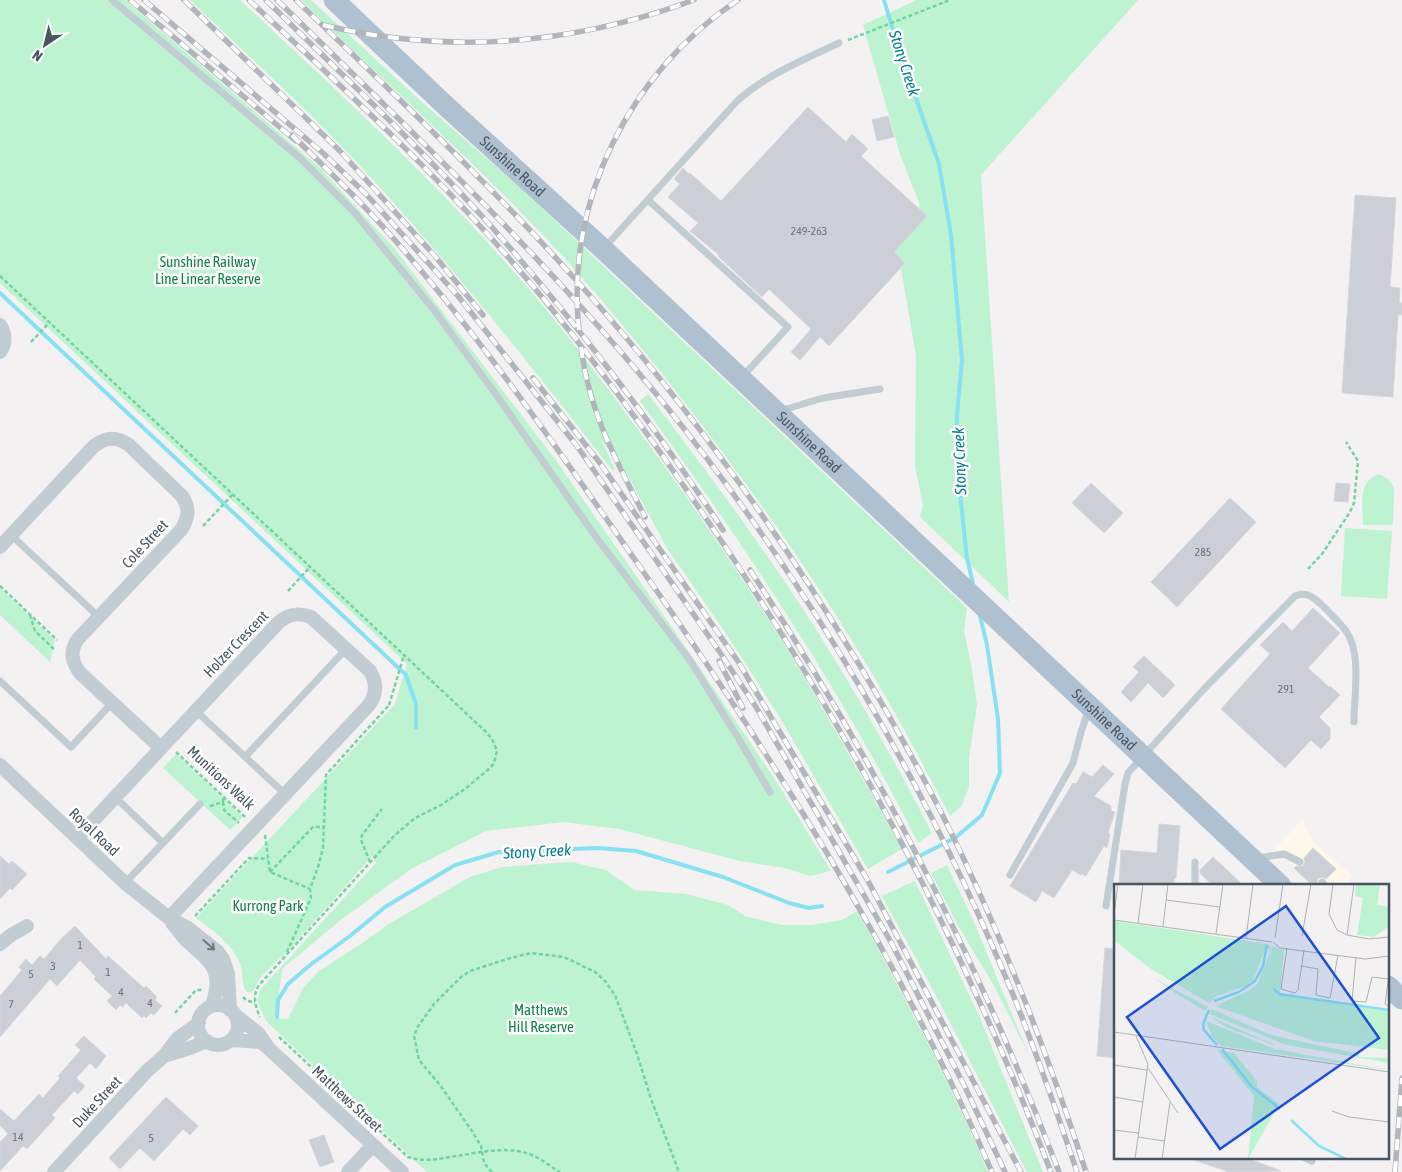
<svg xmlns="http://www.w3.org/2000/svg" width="1402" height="1172" viewBox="0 0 1402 1172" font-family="'Asap Condensed',sans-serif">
<rect width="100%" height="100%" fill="#f3f1f1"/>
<!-- commercial -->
<path fill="#fef7ea" d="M1302,820L1317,845L1352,875L1348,886H1315L1275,848Z"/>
<!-- green -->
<path fill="#bdf3d0" d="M0,0H125L320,168L394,248L555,459L698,665L778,784L831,871L810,876L785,868L740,861L619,829L563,822L486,831L411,869L342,919L282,969L276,1018L288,1019L303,988L319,971L364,942L387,925L470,877L502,867L571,862L606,870L634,890L686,894L728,905L745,916L782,925H812L842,920L857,911C904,996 950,1082 988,1172H427L266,1021L258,1002L260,990L376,863L372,856L293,945L259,979L254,990L250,993L247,992C241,986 243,974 241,966C233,944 214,931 196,918L395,704L407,664L0,283Z
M190,0H240C337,91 434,180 521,280C556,320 588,362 619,404C671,474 721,545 768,619C816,693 858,772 902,849L868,869L779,716L729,638L667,548L622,465L601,440L615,469L612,470C532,367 452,265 363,169C309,110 248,56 190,0Z
M301,0H311L423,103L516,184L967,608L964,631L972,669L977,705L969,757V787L961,807L950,816C927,773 905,729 880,687C827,596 766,509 702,425C653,361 602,298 547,239C468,156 383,80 301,0Z
M917,0H1138L981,175L1009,602L920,517L923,506L915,466L916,356L901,268L905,263L894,252L927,216L918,208L920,205L900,154L863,25Z
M648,394C705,469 761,544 812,623C855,691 895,761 932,833L918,843C840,687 742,542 640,401Z
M1379,474L1388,479L1394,487L1393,525H1363C1363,505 1357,482 1379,474Z
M1345,528L1392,531L1387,599L1341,596Z
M0,588L55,640L50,662L0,615Z
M176,754L243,817L230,830L163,768Z
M947,865L974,922L1028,1053L993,984L957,924L931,873Z
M915,881L980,1018L1043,1172H1027L940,1003L882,896Z"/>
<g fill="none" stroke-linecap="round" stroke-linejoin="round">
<!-- stream -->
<path stroke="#87e1f3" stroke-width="4" d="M884,0L899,50L939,164L951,235L962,360L957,415L956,456L967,558L973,584
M0,293L406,675L416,704V728
M888,872L955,838L982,815L1000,773L998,719L987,645L980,616
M277,1017L278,1000L288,984L310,965L350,936L385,907L455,865L499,852L597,848L636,851L723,877L789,903L809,908L822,906"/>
</g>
<!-- building -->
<path fill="#ccd0d6" stroke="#d4d7dd" d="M808,107L846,142L852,134L868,149L861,156L927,216L894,252L905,263L829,346L820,337L800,360L791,352L811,329L769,289L762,297L718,256L719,255L690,231L698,223L668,197L680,184L674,179L683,168L689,174L690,173L721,201Z
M888,116L894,137L877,141L872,120Z
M1355,195L1396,198L1390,287L1400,288L1399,303H1402V315H1398L1393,397L1342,393Z
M1091,483L1123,513L1104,533L1072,503Z
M1336,483L1350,484L1348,502L1334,501Z
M1230,498L1256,522L1177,607L1151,582Z
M1313,608L1340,633L1308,668L1329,687L1330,686L1340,695L1319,717L1330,728V739L1321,749L1311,740L1285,768L1221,709L1270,654L1260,645L1283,622L1292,631Z
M1144,656L1175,685L1163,698L1148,683L1131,702L1121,692L1139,672L1133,667Z
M1103,765L1114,774L1094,796L1111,806V811L1115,812L1108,833L1110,834L1107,848L1104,846L1086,876L1082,874L1081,875L1072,870L1054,898L1042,891L1036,902L1010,886L1073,783L1076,784L1083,772L1092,777Z
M1159,824L1180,826L1176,878H1174V886H1119L1121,850L1157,853Z
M1313,848L1336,869L1326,879L1322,877L1318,878L1317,882L1318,886H1313L1294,868L1296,866H1303L1305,862L1304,858Z
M0,856L9,864L12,861L27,874L12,890L10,888L0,899Z
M1213,857L1228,871L1244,886H1213L1200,873V870Z
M75,926L106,959L108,956L144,988L146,986L157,997L155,1000L162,1006L154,1015L151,1013L146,1018L144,1016L142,1018L126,1003L123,1007L120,1005L116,1010L107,1001L112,996L94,979L96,977L80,960L57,986L50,979L0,1037V996L22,970L19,967L26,959L32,965L40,956L44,959L61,939Z
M1105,948L1116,949V1058L1097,1056Z
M84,1036L106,1056L96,1069L90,1063L76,1078L85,1086L78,1094L74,1091L52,1115L55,1118L48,1126L27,1149L23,1146L0,1171V1142L8,1134L0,1125V1109L14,1121L39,1094L43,1098L60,1078L58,1076L81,1050L75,1045Z
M166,1097L198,1126L190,1135L183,1129L154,1161L140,1148L120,1169L109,1158Z
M324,1135L334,1162L320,1167L309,1140Z
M1195,1158H1247L1281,1171L1229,1172L1194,1160Z"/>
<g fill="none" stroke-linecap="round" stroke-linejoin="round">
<!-- path -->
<path stroke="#72d4a0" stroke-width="2.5" stroke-dasharray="4 2.5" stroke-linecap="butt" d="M848,40L950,0
M0,276L486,732L492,739L497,751L494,763L490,768L465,789L441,805L415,818L394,836L260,984C252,994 255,1006 260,1017
M31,342L49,323
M203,526L233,494
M1308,569L1322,554L1350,512L1354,503L1358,461L1346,442
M0,586L57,640
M288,591L310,567
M30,615L35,631L55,650
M389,705L404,655
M176,752L245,817
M223,802L224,810L239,823
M210,806L223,802V797
M265,835L270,872L310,889
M370,862L361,840L362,835L382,809
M270,872L313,827H324
M195,916L249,858L268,859
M287,952L311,898L310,889L319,864L323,848L326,775L389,705
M243,997L246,1000L255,1003
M175,1013L196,990H204
M279,1037L408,1157C425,1163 441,1158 457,1156C480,1152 512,1145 534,1156C543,1160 551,1167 560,1172
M492,1172L484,1163L481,1146L472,1131L440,1085L419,1060L414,1036L417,1028L434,1004L460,978L470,971L507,959L531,953L564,957L595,972L605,981L615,995L638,1057L651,1099L679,1172"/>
<!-- service -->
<path stroke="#c1ccd3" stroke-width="7" d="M112,0L301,159L354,212L434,310L495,393L596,537L689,659L737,736L770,792
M648,200L788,327L743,376
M605,247L737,101C766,75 803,60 839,43
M780,411L823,398L880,389
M11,535L99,617
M0,681L71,747L112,703
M196,711L285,794
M245,757L346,649
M115,797L163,843
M1258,858L1284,854L1300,862
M1195,862V886
M1010,875L1073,763L1081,732L1089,709
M1322,882L1325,886
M125,883L200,804
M1106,906L1125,784L1128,773L1204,689L1295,596C1307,591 1313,597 1322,605C1330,613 1339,622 1346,631C1362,653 1354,696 1354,722
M1305,1158L1312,1161"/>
<!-- minor -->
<path stroke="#c1ccd3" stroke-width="14" d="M0,325C6,334 6,344 0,352
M0,547L94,446C106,437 116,436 129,445L182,496C190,508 189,517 181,530L78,639C69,652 72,662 80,673L161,748
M0,765L125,883L169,918L188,928L217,951L223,959L228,974L230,1010
M77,838L278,623C288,614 298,612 311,617L370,671C377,683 377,695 368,706L169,918
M172,923C176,928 180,933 184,938C209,962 225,967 212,1006
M0,944L11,935L27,926
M198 1025a20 20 0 1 1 40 0a20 20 0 1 1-40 0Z
M235,1015L258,1033L268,1047
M232,1040L260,1042L265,1045L402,1172
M164,1056L190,1048L207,1041
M54,1172L147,1071L164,1056L177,1039L199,1023
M348,1172L373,1145"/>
<!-- primary -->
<g stroke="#afc1d1" stroke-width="21">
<path id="s1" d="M334,0L447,107L603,249L1281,886"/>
<path d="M1388,986L1402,999"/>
</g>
<defs>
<path id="rail" d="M130,0L296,141
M144,0L323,153L366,194L458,296L577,446L719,651L756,707L892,944L965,1087L1005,1172
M184,0L339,150L435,256L483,315
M249,0C328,74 408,147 481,227C554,306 619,393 681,482C831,696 957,927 1051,1172
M266,0C341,74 419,146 490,225C575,321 653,423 723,530
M277,0C411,131 548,260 666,406C810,585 930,790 1016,1002C1038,1058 1058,1115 1077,1172
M296,0C399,99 505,198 599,306C696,417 781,536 857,661C886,710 915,761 941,812C999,928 1046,1048 1086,1172
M323,25C449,55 573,45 694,0
M292,135C323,166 356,196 385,229C480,335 559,451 640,567C774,758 899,957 992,1172
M579,330C565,200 630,72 738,0
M581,347C589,412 616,460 645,517
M533,378L600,463L739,663L867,879L1021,1172
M750,570C874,759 979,961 1059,1172
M719,661L743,708
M1395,1172L1402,1078"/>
</defs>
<!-- rail casing -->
<use href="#rail" stroke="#b2b6bc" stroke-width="5.5"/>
<!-- rail -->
<use href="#rail" stroke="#fff" stroke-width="4" stroke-dasharray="11" stroke-linecap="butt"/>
</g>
<!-- one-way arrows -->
<defs><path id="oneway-shaft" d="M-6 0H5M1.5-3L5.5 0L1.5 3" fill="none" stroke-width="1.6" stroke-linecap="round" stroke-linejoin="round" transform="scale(1.25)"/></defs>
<use stroke="#6c7982" href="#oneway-shaft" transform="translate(209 945) rotate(41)"/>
<g text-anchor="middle" stroke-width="5" stroke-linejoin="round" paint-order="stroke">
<!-- number labels -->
<g font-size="12" fill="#68747e">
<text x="809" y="235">249-263</text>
<text x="1203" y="556">285</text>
<text x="1286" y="693">291</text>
<text x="80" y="949">1</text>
<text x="53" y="970">3</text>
<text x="108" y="976">1</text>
<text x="31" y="978">5</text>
<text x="121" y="996">4</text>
<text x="150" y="1007">4</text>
<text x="11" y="1008">7</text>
<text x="18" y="1141">14</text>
<text x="151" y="1142">5</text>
</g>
<!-- street labels -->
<g font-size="15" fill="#475560" stroke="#fff">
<text dy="5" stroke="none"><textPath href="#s1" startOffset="244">Sunshine Road</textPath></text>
<text dy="5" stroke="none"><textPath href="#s1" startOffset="649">Sunshine Road</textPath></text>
<text transform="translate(145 544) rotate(-47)" y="5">Cole Street</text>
<text transform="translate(236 644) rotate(-46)" y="5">Holzer Crescent</text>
<text dy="5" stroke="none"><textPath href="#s1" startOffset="1054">Sunshine Road</textPath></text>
<text transform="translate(221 778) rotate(43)" y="5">Munitions Walk</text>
<text transform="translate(94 832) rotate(43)" y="5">Royal Road</text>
<text transform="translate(347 1099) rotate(43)" y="5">Matthews Street</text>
<text transform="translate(97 1102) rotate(-47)" y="5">Duke Street</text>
</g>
<!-- park labels -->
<g font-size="15" fill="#108345" stroke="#fff">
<text x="208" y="267">Sunshine Railway<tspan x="208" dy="17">Line Linear Reserve</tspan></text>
<text x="268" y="911">Kurrong Park</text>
<text x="541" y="1015">Matthews<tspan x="541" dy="17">Hill Reserve</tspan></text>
</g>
<!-- water labels -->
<g font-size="16" font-style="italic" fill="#047e97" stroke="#fff">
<text transform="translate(905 63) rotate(72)" y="6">Stony Creek</text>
<text transform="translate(959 461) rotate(-92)" y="6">Stony Creek</text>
<text transform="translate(537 851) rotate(-3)" y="6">Stony Creek</text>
</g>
</g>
<!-- overview -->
<g transform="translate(1114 884)">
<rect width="275" height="275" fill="#f3f1f1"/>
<path d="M242,0H266L263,21L275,23V42L260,53L243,51L249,14L241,12ZM0,37L154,60L157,63L154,87L158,62L170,66L166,111L275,127V166L200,157L101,122L136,106L144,99L156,67L153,61L139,96L132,102L103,112L95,119L37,85L0,56ZM40,94L94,123L91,127L61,109ZM98,125L157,151L245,170V173L275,174V179L173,161L103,133L95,130ZM94,132L160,160V161L114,144ZM92,137L161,165L275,186L107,162L98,152ZM103,166L120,169L143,197V203L165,220L134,275L140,212Z" fill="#bdf3d0"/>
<path fill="none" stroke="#87e1f3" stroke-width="2.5" d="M160,105L165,110L275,126M100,117L125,108L141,97L149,82L153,61M95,126L89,140L90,146L103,161M108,165L138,203L166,225M177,236L205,262L232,275"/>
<path fill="none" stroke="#aeb3b7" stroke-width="1" d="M219,0L215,30L223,46L233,51L255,55L275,53M52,16L106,23M0,31L4,0M0,36L158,58M24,39L29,0M49,43L54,0M102,50L109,0M233,51L240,0M188,52L197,0M132,54L139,0M161,54L169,0M159,58L166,64L251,75L275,72M173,64L167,105L181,109L184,106L190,66M242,73L238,117L252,118L258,93L275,95M187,82L204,85L202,111L216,114L224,71M275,91L271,120L275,123M0,148L275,188M0,181L33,186M34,184L64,229M0,213L29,218M218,227L235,233L275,238M0,246L24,249M24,253L50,257M21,275L34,180L22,152M48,275L56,218"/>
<path fill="#1d4ed8" fill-opacity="0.15" stroke="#1d4ed8" stroke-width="2.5" d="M172,22L265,154L106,265L13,133Z"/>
<rect width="275" height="275" fill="none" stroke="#475560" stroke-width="2.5"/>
</g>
<!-- north arrow -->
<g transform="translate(45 45) rotate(215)" stroke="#ffffff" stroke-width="4" paint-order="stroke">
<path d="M0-4L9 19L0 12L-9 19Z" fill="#475560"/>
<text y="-8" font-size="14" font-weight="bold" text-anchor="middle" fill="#475560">N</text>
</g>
</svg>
